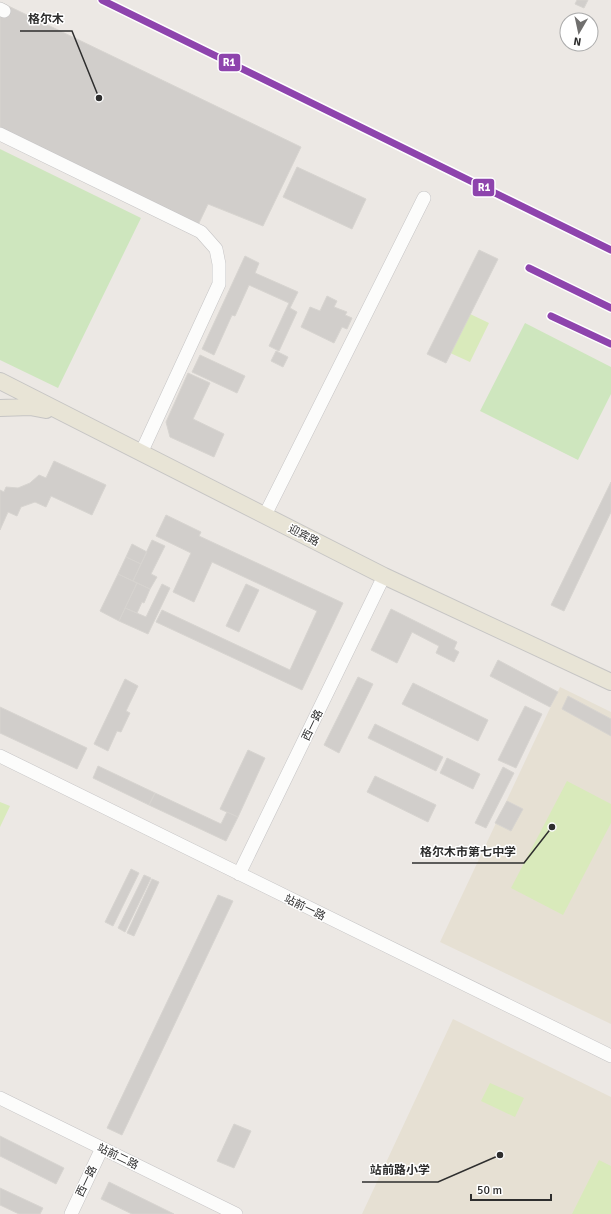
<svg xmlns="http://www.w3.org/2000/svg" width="611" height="1214" viewBox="0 0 611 1214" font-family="Signika,'Noto Sans SC',sans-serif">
<rect width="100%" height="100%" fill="#ece8e4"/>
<!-- education -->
<path fill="#e6e0d3" d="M560,687L611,712V1024L440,942Z
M453,1019L611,1097V1214H362Z"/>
<!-- green -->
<path fill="#cee6be" d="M0,149L141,218L58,388L0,360Z
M525,323L611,367V394L578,460L480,411Z"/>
<!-- pitch -->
<path fill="#d9eabb" d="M468,313L489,323L470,362L448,352Z
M567,781L611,804V823L563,915L511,888Z
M0,802L10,806L0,827Z
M490,1083L524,1098L515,1117L481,1101Z
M599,1160L611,1166V1214H572Z"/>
<!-- building -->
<path fill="#d1cecb" stroke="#d7d4d0" d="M577,0H588L584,8L575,4Z
M0,2L301,147L263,226L208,204L198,225L0,128Z
M297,167L366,199L352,229L283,197Z
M479,250L498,259L446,363L427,354Z
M245,256L259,263L255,273L298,292L290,308L297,312L279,351L269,346L289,303L249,285L235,316L232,315L214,355L202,349Z
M327,296L337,301L334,307L347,312L345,315L352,318L347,329L342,327L334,343L301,327L310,307L320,311Z
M276,351L288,357L283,367L271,361Z
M200,355L245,376L237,393L192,372Z
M188,373L210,383L193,419L224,434L214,457L170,437L166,422Z
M54,461L106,485L92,515L51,496L46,507L35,502L21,507L17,516L8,512L0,530V490L4,492L6,487L18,488L30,483L39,475L46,478Z
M611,482V512L564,611L551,605Z
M166,515L201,532L199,536L343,603L302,690L156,622L162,610L290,670L317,611L212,562L194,602L173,592L191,553L156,536Z
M152,540L165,546L151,574L157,577L150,589L133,581Z
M132,544L147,552L141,564L126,557Z
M126,557L141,564L133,581L118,574Z
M118,574L137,583L119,621L100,611Z
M137,583L150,589L144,603L142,602L137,613L125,608Z
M162,584L170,588L148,634L119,621L125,608L146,617Z
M246,584L259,590L239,632L226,626Z
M391,609L457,642L454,649L459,652L454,662L436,653L439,646L412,632L397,663L371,650Z
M498,660L558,692L550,707L490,676Z
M358,677L373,684L339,753L324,745Z
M125,679L138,686L126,711L130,713L121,732L117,731L108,751L94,744Z
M413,683L488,720L478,741L402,704Z
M568,696L611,719V736L562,709Z
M525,706L542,714L516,768L498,760Z
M0,707L87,748L77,769L0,733Z
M375,724L443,757L436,771L368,738Z
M248,750L265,758L238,817L220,809Z
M447,758L480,774L473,789L440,773Z
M98,766L155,793L149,805L93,778Z
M503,767L514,773L486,828L475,823Z
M375,776L436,805L428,822L367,792Z
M155,793L221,824L227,812L238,817L226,841L149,805Z
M507,801L523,809L511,831L495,823Z
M131,869L139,873L113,926L105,922Z
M144,875L151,878L125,932L118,928Z
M152,879L159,882L134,936L127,933Z
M218,895L233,901L122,1135L107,1128Z
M234,1124L251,1131L234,1168L217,1161Z
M0,1136L64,1168L56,1184L0,1156Z
M109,1182L174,1214H132L101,1199Z
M0,1188L43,1208L40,1214H19L0,1205Z"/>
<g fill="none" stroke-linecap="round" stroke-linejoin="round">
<defs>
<path id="minor" d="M0,9L4,11
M0,134L201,232L216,249L219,264V284L141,453
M265,515L424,198
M0,756L611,1056
M239,874L384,576
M0,1098L236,1214
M71,1214L102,1148"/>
<path id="major" d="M0,381L384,576L611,682
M0,408L30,407L46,410"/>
</defs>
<!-- minor casing -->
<use href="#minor" stroke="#c5c4c5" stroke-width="14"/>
<!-- major casing -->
<use href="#major" stroke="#c6c5c4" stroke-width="18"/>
<!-- minor -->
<use href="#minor" stroke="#fcfcfb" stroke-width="13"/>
<!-- major -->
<use href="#major" stroke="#e8e4d6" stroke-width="16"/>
<defs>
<path id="rail-1" d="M102,0L611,250
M529,268L611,308
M551,316L611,344"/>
</defs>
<!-- rail-1 casing -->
<use href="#rail-1" stroke="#fff" stroke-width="10"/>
<!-- rail-1 -->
<use href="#rail-1" stroke="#8e44ad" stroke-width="7"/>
</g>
<g text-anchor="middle" stroke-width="3" stroke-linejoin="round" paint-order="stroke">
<!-- street labels -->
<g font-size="11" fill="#2e2e2e" stroke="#fff">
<text transform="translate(304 535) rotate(27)" y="4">迎宾路</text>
<text transform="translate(312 725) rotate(-64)" y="4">西一路</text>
<text transform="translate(305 907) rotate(26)" y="4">站前一路</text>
<text transform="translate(118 1156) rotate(26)" y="4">站前二路</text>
<text transform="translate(86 1181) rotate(-64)" y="4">西一路</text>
</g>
</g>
<!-- callouts -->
<path fill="none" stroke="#2e2e2e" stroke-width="1.5" d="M99 98L72 31H20M552 827L524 863H412M500 1155L438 1182H362"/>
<g fill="#2e2e2e" stroke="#fff" stroke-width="1.5">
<circle cx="99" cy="98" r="4"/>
<circle cx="552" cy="827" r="4"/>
<circle cx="500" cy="1155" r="4"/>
</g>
<g font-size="12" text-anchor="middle" font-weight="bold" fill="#2e2e2e" stroke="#fff" stroke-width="3" stroke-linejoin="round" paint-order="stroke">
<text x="46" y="23">格尔木</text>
<text x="468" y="856">格尔木市第七中学</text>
<text x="400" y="1174">站前路小学</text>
</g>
<g stroke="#fff" stroke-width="1.5">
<rect x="218" y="53" width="23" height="19" rx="4" fill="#8e44ad"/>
<rect x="472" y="178" width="23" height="19" rx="4" fill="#8e44ad"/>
</g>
<g font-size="11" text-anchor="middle" font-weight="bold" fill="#fff">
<text x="229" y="66">R1</text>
<text x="484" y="191">R1</text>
</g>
<!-- north arrow -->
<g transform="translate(579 32) rotate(189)"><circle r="19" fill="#ffffff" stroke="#ababab"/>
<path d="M0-3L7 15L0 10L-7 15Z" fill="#706f6e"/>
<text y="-6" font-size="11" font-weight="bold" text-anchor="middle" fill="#2e2e2e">N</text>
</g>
<!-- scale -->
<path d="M471 1194v6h80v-6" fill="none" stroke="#2e2e2e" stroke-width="2"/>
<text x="477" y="1194" font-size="12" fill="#2e2e2e" stroke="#ffffff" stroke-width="3" paint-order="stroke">50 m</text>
</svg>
